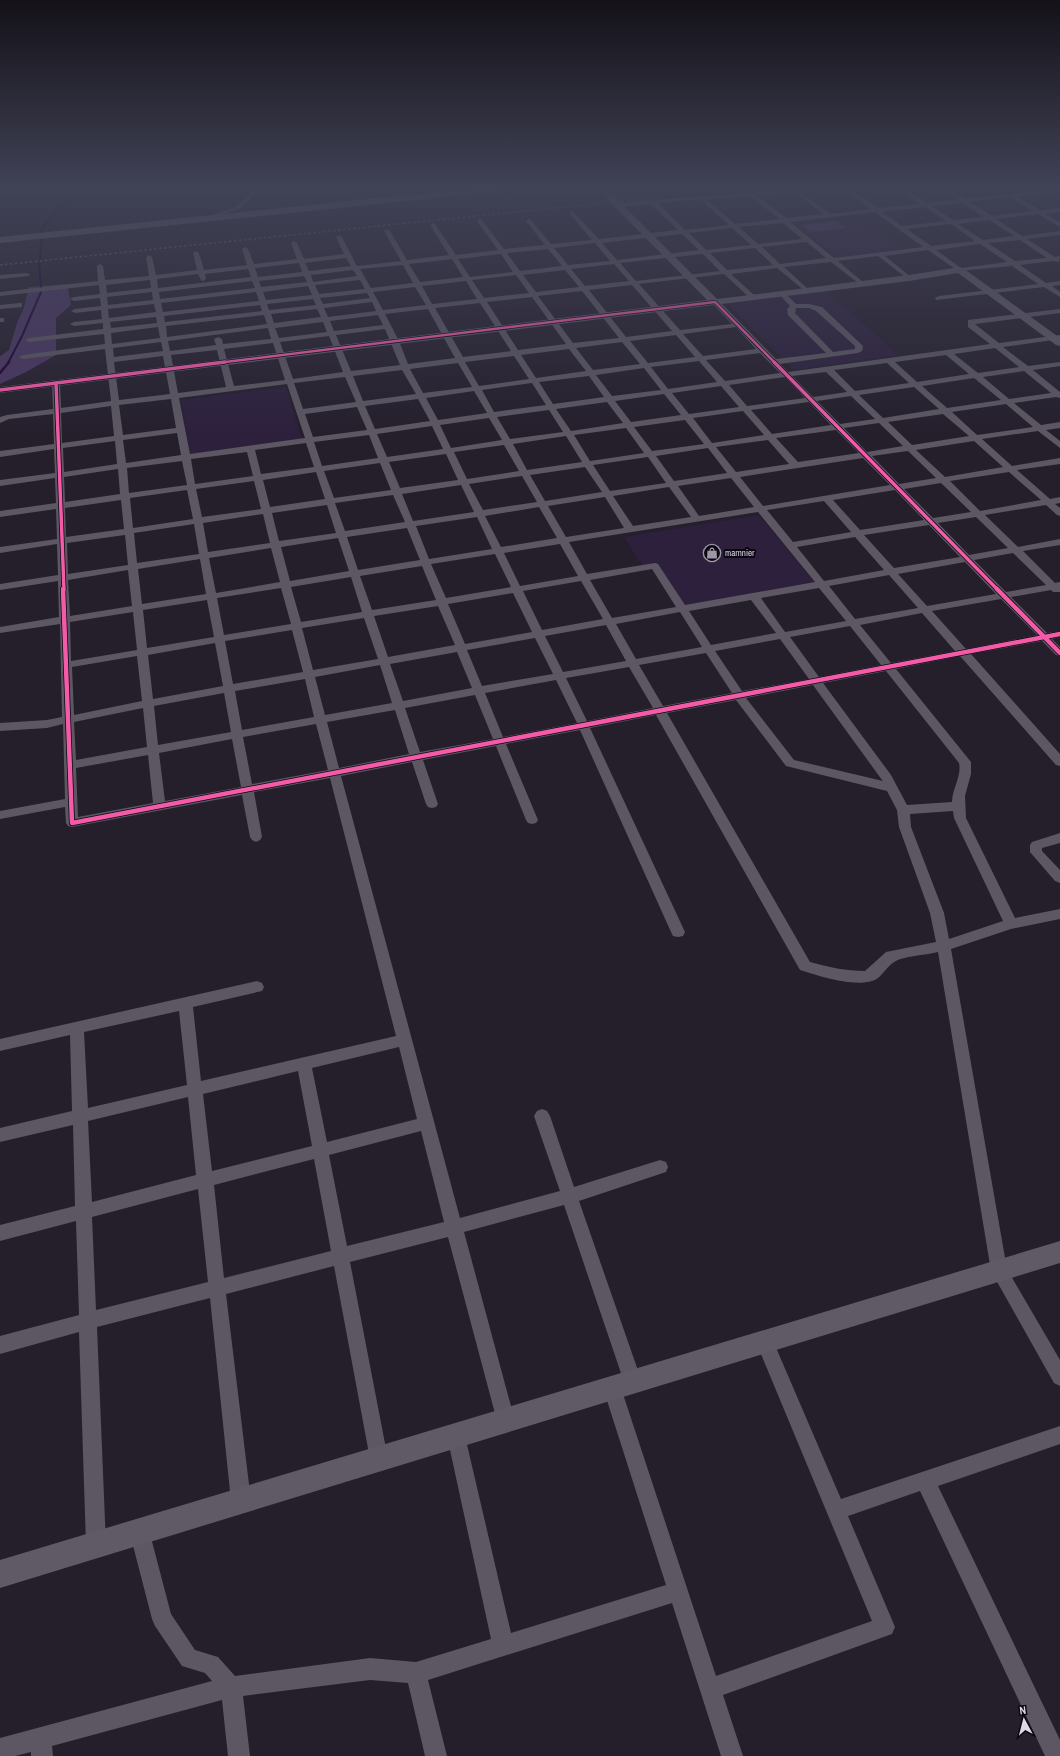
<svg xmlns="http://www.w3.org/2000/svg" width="1060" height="1756" viewBox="0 0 1060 1756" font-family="'Archivo Narrow',sans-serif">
<rect width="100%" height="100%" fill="#251f2c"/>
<!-- built -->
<path fill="#2d203c" d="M852,214L899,250L837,257L792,221Z
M825,291L899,355L794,370L727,303Z
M286,387L302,440L190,455L181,400Z
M759,515L815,583L685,607L659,569L646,571L624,537Z"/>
<!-- green -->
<path fill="#4a3662" d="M836,221L845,228L811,232L802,225Z
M67,284L71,305L56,318V355L26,372L0,384V356L9,350L17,323L23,310L29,287Z"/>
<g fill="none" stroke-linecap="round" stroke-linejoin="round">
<!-- stream-far1 -->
<path stroke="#1b0331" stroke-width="2" d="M40,260L42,228L57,210L68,202L66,190L68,188
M39,263L41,287
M8,363L22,336L41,292"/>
<!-- stream -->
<path stroke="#1b0331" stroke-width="2.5" d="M0,373L9,362"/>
<!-- street -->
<path fill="#5c5762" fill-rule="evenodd" d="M256,188H262L239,209L206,220L201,219L235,207Z
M812,188H834L831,190L801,192L830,214L871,209L842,188H849L878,208L920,204L898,188H905L927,203L958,199L941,188H948L965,199L1060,188V192L1017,197L1040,210L1060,208V212L1045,214L1060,222V227L1038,214L996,219L1022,236L1060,231V235L1027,239L1055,257L1060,256L1059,262L1052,261L1020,265L1046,283L1060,281V285L1052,286L1060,292V297L1044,287L936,300L935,298L939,296L1038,284L1012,266L958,271L928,250L885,256L911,277L912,278L909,280L878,256L838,261L864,283L865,284L862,286L831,262L784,267L808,289V291L806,292L777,268L731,274L754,295L755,297L751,299L724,274L639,284L680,330L732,324L711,302L718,300L776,359L826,353L788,315L787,309L790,306L778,293L782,291L784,292L796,304H809L822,307L863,346L862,351L858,353L780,364L788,372L990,344L968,327V320L1060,309V313L975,324L999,343L1060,335V339L1003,347L1028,366L1060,362V366L1033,370L1060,392V398L1056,397L1014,403L1041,425L1060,422V428L1046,430L1060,441V448L1038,431L982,439L1012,466L1060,458V464L1017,470L1050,499L1060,497V503L1055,504L1060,508V516L1057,515L1046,505L985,515L1018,547L1060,539V545L1023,551L1055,583L1060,582V592H1053L1051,590L1011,597L1047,633L1060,631V637L1052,639L1060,647V656L1056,655L1042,641L971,654L1060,754V766L1056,765L960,656L896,669L971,762V774L965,796L966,818L1015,918L1060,909V919L1011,929L951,949L1007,1269L1060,1360V1386L1054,1383L991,1271L938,952C927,955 905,956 896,961C889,964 884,973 878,978C861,990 819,976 800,970L656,715L590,728L685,932L683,936L678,937L673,936L671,932L580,730L506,744L538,820L536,823L532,824L528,823L526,820L496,746L423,760L438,804L436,807L432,808L428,807L426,804L412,762L341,776L460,1218L560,1191L534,1116L537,1111L542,1109L547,1111L550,1116L574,1187L660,1160L666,1162L668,1167L666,1172L579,1201L642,1382L639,1388L633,1391L627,1388L624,1382L564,1205L464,1232L515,1421L513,1428L506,1430L499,1428L497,1421L448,1237L350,1262L388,1459L386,1466L379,1468L372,1466L370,1459L334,1266L226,1294L251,1501L248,1508L241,1511L234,1508L231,1501L210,1298L97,1327L106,1545L103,1552L96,1555L89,1552L86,1545L79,1332L0,1354V1336L79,1315L76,1221L0,1241V1225L75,1206L73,1125L0,1142V1128L72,1111L70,1035L0,1051V1039L257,981L262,983L264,987L262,991L193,1007L201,1081L396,1036L330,778L254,792L262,837L260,840L256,842L252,840L250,837L242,795L72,827L68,826L66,823L65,807L0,819V811L65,799L63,724L47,728L0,731V723L47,720L62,717L60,624L0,633V627L59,617L58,581L0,590V584L58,575L57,544L0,553V547L57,539L56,509L0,517V511L56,503L55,478L0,486V480L55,473L54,449L0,457V451L54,444L53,414L9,419L0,423V417L7,415L53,409L52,383L56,381L60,383L61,408L111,401L105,349L23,359L19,357L23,355L105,344L104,334L29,342L25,340L29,338L103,329V323L74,326L70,324L74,322L102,319L101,310L75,313L71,311L75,309L101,306L100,298L74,301L70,299L74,297L100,294L99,285L0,296V292L98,281L97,266L100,264L103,266L105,280L149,276L146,257L149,255L152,257L156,275L197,270L193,253L196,251L199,253L204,270L247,265L242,249L245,247L248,249L254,264L297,259L291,243L294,241L297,243L304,259L344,254L336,237L339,235L342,237L357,266L401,261L384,231L387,229L390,231L407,260L449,255L430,225L433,223L435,224L456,255L498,250L477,221L480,219L482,220L504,249L545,245L526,221L529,219L531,220L551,244L592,240L570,214V212L572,211L599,239L678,230L651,204L619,207L616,205L619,203C683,197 748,194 812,188ZM795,193L823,214L786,218L758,196ZM752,197L779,219L735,224L706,199ZM1010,197L1033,211L992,216L970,202ZM700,199L729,225L685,230L658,203ZM962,203L984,217L953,220L932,206ZM925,207L946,221L902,226L882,212ZM875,212L923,247L834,258L790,222ZM989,220L1014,236L983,240L958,224ZM783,223L802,239L758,244L739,227ZM951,224L975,241L931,246L907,229ZM732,228L751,245L706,250L689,233ZM682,234L699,250L617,260L602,243ZM1020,240L1047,258L1015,261L988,243ZM807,242L826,258L780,264L762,247ZM595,243L610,261L568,265L554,248ZM980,244L1007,262L961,268L936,250ZM755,248L773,265L727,270L710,253ZM548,249L562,266L520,271L507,253ZM501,254L513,272L470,277L458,259ZM703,254L720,271L636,281L620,263ZM346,258L351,266L309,271L305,263ZM452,259L463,277L420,282L409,264ZM299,263L302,272L258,277L255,268ZM614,264L629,281L585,286L571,269ZM403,265L413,283L371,288L360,269ZM248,269L251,277L158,288L157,279L198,274L201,280L203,281L206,279L205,274ZM353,270L357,276L313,282L311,275ZM565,270L579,287L536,292L523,275ZM516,275L529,293L484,298L472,280ZM304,276L307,282L261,287L259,281ZM150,280L151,288L107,293L106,285ZM360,280L365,289L319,294L315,285ZM252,281L255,288L160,299L159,292ZM466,281L477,299L432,304L422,286ZM632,285L672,331L626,337L589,290ZM308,286L312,295L266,300L263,292ZM415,287L426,305L383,310L373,292ZM582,291L619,338L573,343L538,296ZM152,292L153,300L108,305L107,297ZM256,292L259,301L163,312L161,303ZM367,293L370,298L323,304L320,298ZM532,297L566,344L518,350L487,302ZM313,299L316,305L269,310L267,304ZM372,302L376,311L328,317L324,308ZM480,303L511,351L463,357L435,308ZM154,304L156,312L109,318L108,309ZM260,305L262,311L165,322L164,316ZM796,308H809L816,311L855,346V349L833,352L795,313ZM317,309L321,317L274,323L271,314ZM428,309L455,358L408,364L399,341L385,314ZM264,315L267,324L167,337L166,326ZM378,315L383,325L334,331L330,321ZM156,317L157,323L111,328L110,322ZM323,322L327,332L279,338L275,328ZM158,327L160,338L112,344L111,333ZM736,327L756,349L703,356L683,334ZM268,328L271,339L223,344L222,339L218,337L214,339L216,345L170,351L168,341ZM385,329L400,365L351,371L336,335ZM676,335L695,357L648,363L630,341ZM329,336L343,372L293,379L280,342ZM161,342L163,351L114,357L113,348ZM622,342L640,364L593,370L576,348ZM273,343L285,380L234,386L224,349ZM995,348L1019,367L978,373L954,354ZM569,349L586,371L536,378L521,355ZM217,350L226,387L178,393L171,355ZM760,353L780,373L725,381L706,360ZM946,355L969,374L917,382L895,362ZM163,356L170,394L119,400L114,362ZM514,356L529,379L479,386L465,362ZM699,361L717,382L668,389L651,367ZM458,363L472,387L423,393L410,369ZM887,363L909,383L855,391L834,370ZM644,368L661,390L612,396L596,375ZM402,370L416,394L363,401L353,376ZM1024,371L1051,393L1009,399L983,377ZM826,372L847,392L813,397L792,376ZM589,376L604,397L553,404L539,382ZM345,377L356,402L303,409L294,383ZM785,377L805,398L747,406L729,385ZM974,378L1001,400L947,408L922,386ZM532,383L546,405L494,412L482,390ZM287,384L305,438L190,454L179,398ZM721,386L739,407L689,414L672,393ZM914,387L939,409L883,418L859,395ZM474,391L487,413L438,420L426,398ZM664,394L681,415L631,422L615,401ZM851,396L875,419L840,424L817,401ZM171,399L176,428L123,435L119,405ZM418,399L430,421L375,429L365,406ZM607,402L623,423L571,431L556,409ZM809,402L831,425L772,434L751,410ZM1006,404L1033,427L977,435L952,412ZM111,406L114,436L62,443L61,413ZM357,407L367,430L313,437L305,414ZM549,410L563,432L510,439L497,417ZM743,411L764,435L712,443L693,418ZM943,414L969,436L912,445L888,422ZM489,418L502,440L451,448L440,425ZM685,420L704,444L652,451L634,427ZM879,423L903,446L867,452L844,428ZM432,426L443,449L387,457L377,434ZM626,428L644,453L590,461L574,435ZM836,430L859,453L798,462L776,438ZM177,433L181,455L126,463L123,440ZM369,435L378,458L322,466L314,442ZM566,436L582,462L527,470L513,444ZM768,440L789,464L736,472L716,447ZM115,441L117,464L64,472L63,448ZM974,441L1003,467L945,477L916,450ZM306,443L314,467L261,474L255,450ZM504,445L519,471L467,479L454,452ZM708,448L727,473L674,481L656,456ZM908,451L936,478L899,484L872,456ZM247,452L253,476L195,484L191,459ZM446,454L458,480L400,488L389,462ZM648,457L666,483L610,491L593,465ZM863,458L890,485L763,506L740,477ZM182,461L187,485L129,493L127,468ZM380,463L391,490L334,498L324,471ZM585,467L602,492L545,501L530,475ZM118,469L120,494L65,502L64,477ZM316,472L325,499L270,507L263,480ZM1009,472L1041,500L980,511L950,481ZM522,476L537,502L483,510L469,484ZM731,478L754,507L699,516L678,486ZM254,481L261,509L202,517L196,489ZM941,483L971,512L933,518L904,489ZM461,485L474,512L413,521L402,494ZM669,487L691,517L633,526L613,496ZM187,490L193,519L133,528L130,498ZM895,490L924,520L860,530L833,500ZM393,495L405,522L345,531L335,503ZM605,497L624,528L566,537L548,506ZM121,500L124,529L66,537L65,508ZM824,501L851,532L793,542L767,510ZM327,505L336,533L279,541L272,513ZM539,507L557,538L501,547L485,516ZM758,512L815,582L685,605L658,564L655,563L587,574L569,542ZM263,514L270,543L208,552L203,523ZM477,517L492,549L429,559L416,526ZM976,517L1008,548L969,555L938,523ZM194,524L199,554L137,563L134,533ZM929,525L960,557L894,568L864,535ZM407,528L420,560L358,570L347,537ZM125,535L128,565L68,574L67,543ZM855,537L884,570L824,581L797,547ZM338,538L349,571L290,581L281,547ZM560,544L578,576L520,586L504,553ZM271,548L280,582L216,593L209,558ZM1013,553L1046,585L1006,592L974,560ZM495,554L511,587L446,598L431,564ZM200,559L206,594L142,604L138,569ZM965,562L996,594L927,606L898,574ZM422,566L436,600L372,610L360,576ZM652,569L676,607L612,618L590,580ZM128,570L132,606L70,616L68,580ZM889,575L918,608L855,619L829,586ZM351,577L362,612L301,622L291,587ZM581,581L603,619L542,630L523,591ZM281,588L291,624L224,635L217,598ZM819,588L846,621L785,632L761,598ZM513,593L532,632L465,644L448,604ZM1001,599L1037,635L966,649L932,611ZM207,600L214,637L147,648L143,610ZM751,600L776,633L711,645L689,611ZM438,606L455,645L388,657L374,616ZM133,612L137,650L71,661L70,622ZM680,612L702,647L636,659L616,624ZM922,613L955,651L891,663L860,625ZM364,618L378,659L313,670L302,628ZM606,625L626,661L563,672L545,636ZM850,626L881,665L819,677L790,637ZM292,630L303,672L233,684L225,641ZM535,638L553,674L482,686L467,650ZM780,639L809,679L742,691L715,651ZM215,643L223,686L153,699L148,655ZM457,652L472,688L403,701L390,664ZM706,653L732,693L663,706L639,665ZM137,656L142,701L74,715L72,667ZM380,665L392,703L325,715L315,677ZM629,667L653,708L587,721L566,678ZM886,671L959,763C962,776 952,789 952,802L907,805L891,775L823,683ZM305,679L314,717L242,730L235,691ZM556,680L577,723L503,737L485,693ZM813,685L882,780L883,781L794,760L746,698ZM224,693L231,732L158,745L154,706ZM475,695L493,739L420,752L405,708ZM736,700L786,766L887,791L897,810L899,827L930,913L936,942L886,952L865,971C846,971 828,967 810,962L667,713ZM143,708L147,747L76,760L74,722ZM395,710L409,754L339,768L327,722ZM316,724L328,770L252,784L243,737ZM232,739L241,787L165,801L159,753ZM148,755L153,803L78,817L76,768ZM953,811L954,818L1003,921L949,939L944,913L911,827L910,814ZM179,1011L187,1085L88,1108L84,1032ZM399,1047L417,1119L327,1142L312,1068ZM298,1071L312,1146L212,1171L203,1094ZM188,1097L196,1175L92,1202L88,1121ZM421,1131L444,1222L347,1246L329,1155ZM314,1159L331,1251L224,1278L214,1185ZM198,1189L208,1282L96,1310L92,1217Z
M27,273L30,275L29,276L0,279V275Z
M19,303H22V307L0,309V305Z
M0,318H4V322H0Z
M1060,833V843L1042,848V851L1060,870V883L1055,881L1030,852V845L1032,842Z
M765,1333L771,1336L841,1499L1060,1426V1444L938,1486L1060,1740V1756H1045L920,1491L848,1516L895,1627L892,1634L723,1695L743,1756H721L672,1603L428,1680L447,1756H425L408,1683L370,1680L243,1696L250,1756H228L222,1700L52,1746L53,1756H31V1752L15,1756H0V1738L212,1681L205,1673L182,1666L155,1626L152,1619L129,1530L132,1523L139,1520L146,1523L149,1530L171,1614L195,1650L218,1657L235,1676L370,1658L416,1662L491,1639L447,1436L449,1429L456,1427L463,1429L465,1436L511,1633L666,1585L603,1388L606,1382L612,1379L618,1382L621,1388L716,1676L872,1621L756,1342L759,1336Z"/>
<!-- secondary -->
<path fill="#605a67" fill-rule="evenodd" d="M600,188H608L618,200L717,299L909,275L960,267L963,268L1060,338V346L1056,345L958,273L909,281L0,393V387L707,300L612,204Z
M1060,1241V1263L0,1588V1560Z"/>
<!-- highway -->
<path fill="#645f6b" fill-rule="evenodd" d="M473,188H507L502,191L0,243V237Z"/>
<!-- rail -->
<path stroke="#5f5a64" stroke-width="1.5" stroke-dasharray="2.5 2.5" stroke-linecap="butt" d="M0,265L651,198"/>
<defs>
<path id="cycleway-far2" d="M217,363L715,302L775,363"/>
<path id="cycleway-far1" d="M774,362L998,590
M56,383L64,590
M0,390L225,362"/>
<path id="cycleway" d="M63,589L72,823L1060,634
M997,589L1060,653"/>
</defs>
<!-- cycleway-far2 casing -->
<use href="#cycleway-far2" stroke="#0b0711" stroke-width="4"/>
<!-- cycleway-far1 casing -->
<use href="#cycleway-far1" stroke="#0b0711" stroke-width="5"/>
<!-- cycleway casing -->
<use href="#cycleway" stroke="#0b0711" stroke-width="6"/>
<!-- cycleway-far2 -->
<use href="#cycleway-far2" stroke="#f35aa7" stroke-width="2.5"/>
<!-- cycleway-far1 -->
<use href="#cycleway-far1" stroke="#f35aa7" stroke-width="3.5"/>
<!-- cycleway -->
<use href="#cycleway" stroke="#f35aa7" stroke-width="4.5"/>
</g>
<!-- sky -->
<linearGradient id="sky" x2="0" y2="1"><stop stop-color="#141118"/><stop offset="0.43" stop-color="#404256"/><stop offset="1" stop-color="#404256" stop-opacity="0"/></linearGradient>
<rect width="1060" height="434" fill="url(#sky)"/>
<!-- icons -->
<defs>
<symbol id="shop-ring" viewBox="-11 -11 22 22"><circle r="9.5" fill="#0b0711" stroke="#9d97a6" stroke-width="1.5"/><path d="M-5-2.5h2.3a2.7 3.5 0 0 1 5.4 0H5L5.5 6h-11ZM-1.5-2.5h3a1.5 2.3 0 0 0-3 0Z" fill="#9d97a6"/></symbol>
</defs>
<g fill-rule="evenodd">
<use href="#shop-ring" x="702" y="543" width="20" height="20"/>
</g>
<g text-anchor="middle" stroke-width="4" stroke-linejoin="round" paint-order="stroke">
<!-- far-poi labels -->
<g font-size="9" fill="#ded7e8" stroke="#0b0711" text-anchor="start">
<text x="725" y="556">marnnier</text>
</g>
</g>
<!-- north arrow -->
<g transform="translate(1024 1720) rotate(353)" stroke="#0b0711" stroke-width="3" paint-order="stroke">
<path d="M0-3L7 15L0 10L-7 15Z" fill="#ded7e8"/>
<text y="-6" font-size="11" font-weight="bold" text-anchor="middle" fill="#ded7e8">N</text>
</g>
</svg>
